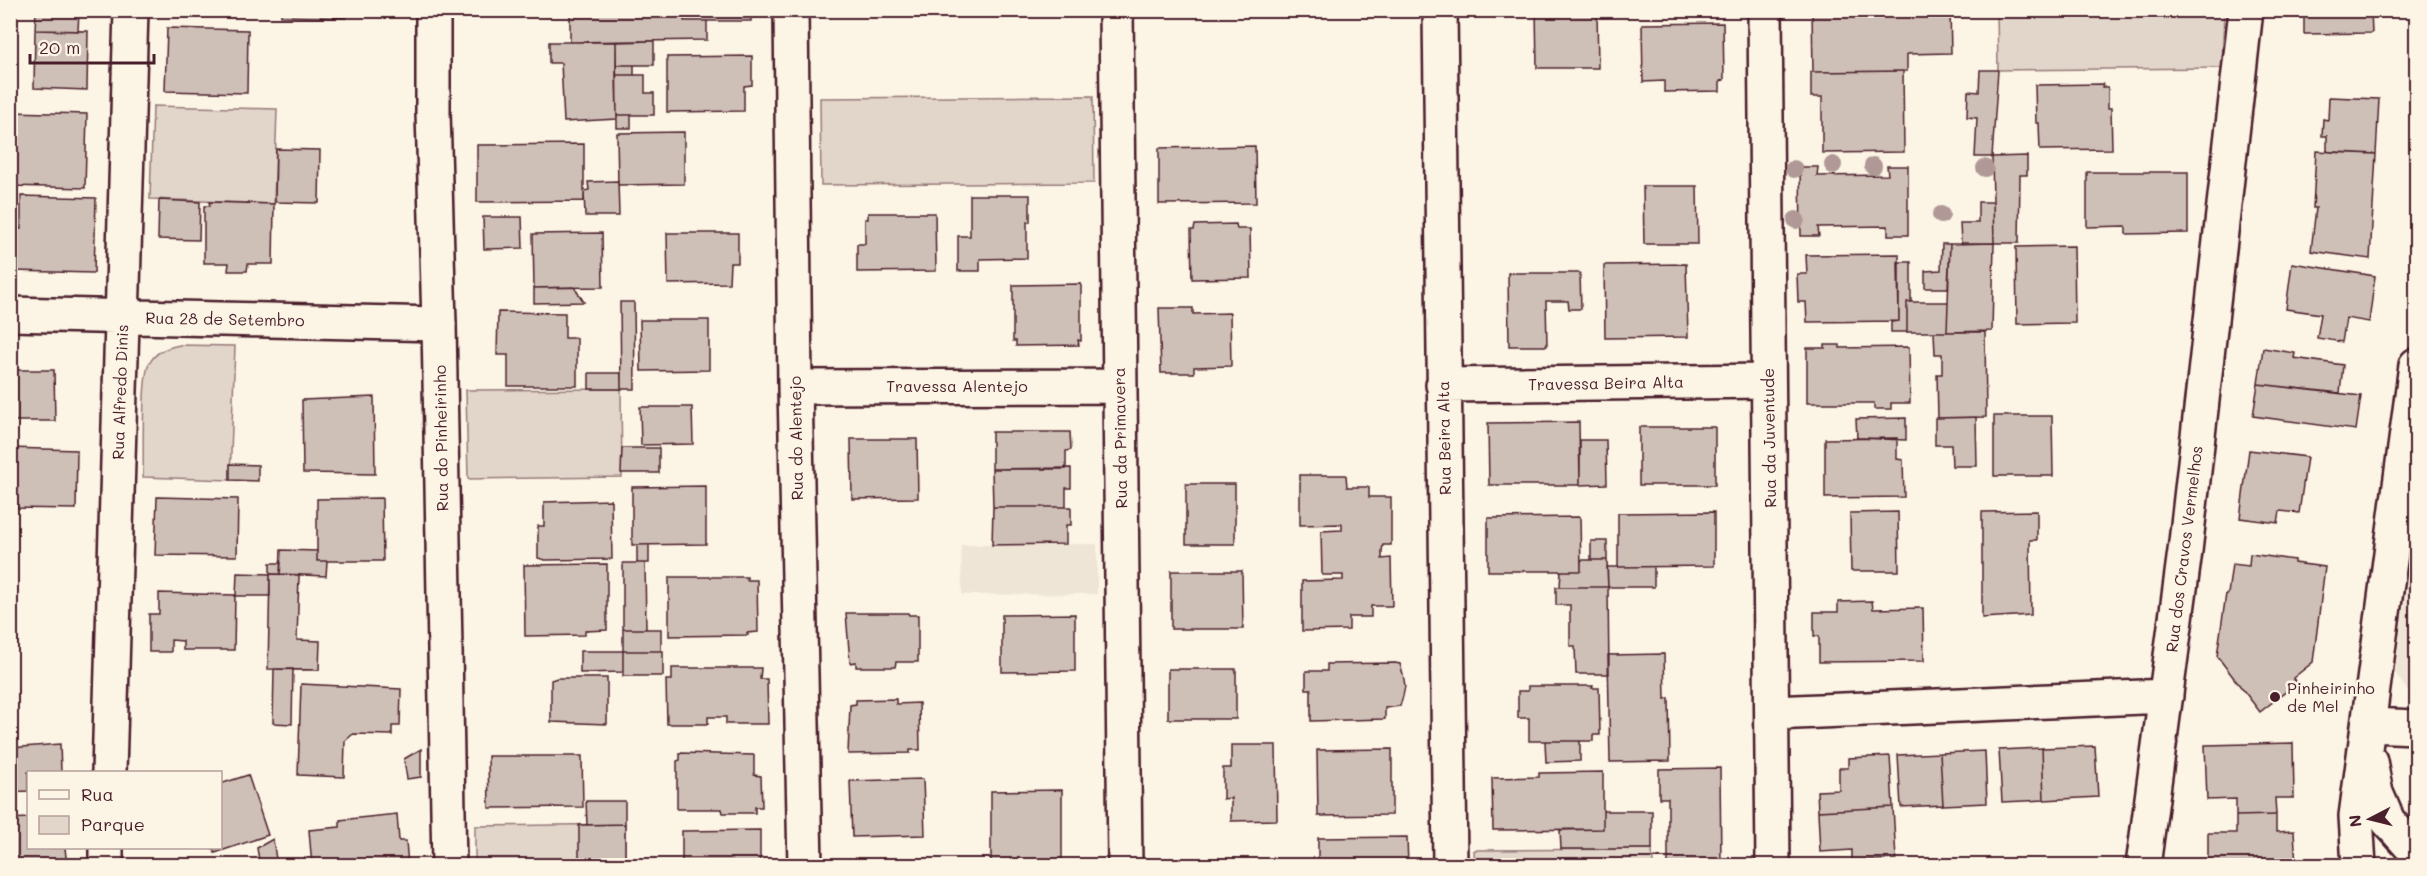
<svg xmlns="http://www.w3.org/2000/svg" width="2427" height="876" viewBox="0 0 2427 876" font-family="Mali,sans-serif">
<rect width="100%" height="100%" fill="#fcf5e5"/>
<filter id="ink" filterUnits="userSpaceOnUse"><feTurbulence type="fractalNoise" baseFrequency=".0167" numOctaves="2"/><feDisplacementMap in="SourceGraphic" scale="12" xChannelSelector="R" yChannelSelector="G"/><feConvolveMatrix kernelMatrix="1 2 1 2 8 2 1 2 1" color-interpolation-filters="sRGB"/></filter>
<g filter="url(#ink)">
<!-- built -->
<path fill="#eee5d7" d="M2416,519V703L2395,673Z
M1097,544V594L962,595L961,545Z"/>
<!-- green -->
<path fill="#e2d5ca" stroke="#967a7a" stroke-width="1.5" d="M1997,11H2224L2222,68L1998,70Z
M1093,96L1094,183L821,185L820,98Z
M153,106L277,109L274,204L150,199Z
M180,345L235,346L230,480L143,477C144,454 141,380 149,364C156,351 166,348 180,345Z
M621,389L622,477L468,479L466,390Z
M625,824V865H475V826Z
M1652,849L1653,865H1475L1474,850Z"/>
<!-- building -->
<path fill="#cfc0b7" stroke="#4a1f2b" stroke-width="1.5" d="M36,10L79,11L78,31L35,30Z
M281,10L346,12V18L281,16Z
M751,10V21H684V10Z
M1536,10H1597L1598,68H1537Z
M1812,10H1950L1951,53L1907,54V71L1813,72Z
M2304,10H2371L2372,33L2304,34Z
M684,11V21H707V40L570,42V13Z
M1723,23L1724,80L1720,81V91L1664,92V81L1643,82L1642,24Z
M167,28L248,30L247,93L165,91Z
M35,30L88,31L87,90L34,88Z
M654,41V65H616V42Z
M549,42H616L617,119L564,122L561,63H549Z
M752,56V85L744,86V111L667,112V57Z
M616,65H634V75H616Z
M1980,70H1998L1992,157H1975L1977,118L1967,117L1968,91L1979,92Z
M1903,71L1904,152L1822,153V97H1811V72Z
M616,75H645V93H654V115H617Z
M2103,84L2102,87H2108V108H2111L2112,149L2040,150L2039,123H2036L2035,85Z
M2329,97L2379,99L2376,154L2327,152V136H2322L2323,119L2328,120Z
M10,112L87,114L85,188L10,186Z
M617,115H631V128H617Z
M684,132V184L618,185L617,133Z
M584,144V201L477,202V145Z
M1255,146L1256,203L1159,204V148Z
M276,149L320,150L319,203L275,202Z
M2316,151L2376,154L2370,259L2311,251L2316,208H2313Z
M2027,156V175H2020L2019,243H1994L1992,157Z
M1887,166H1908V235H1888V226L1818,227L1819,236H1801L1800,167H1818L1817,176L1888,175Z
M2087,172H2188V233L2126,234V226L2087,227Z
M618,181L619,216H585L584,191L589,190L588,182Z
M1643,186H1697L1698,244H1644Z
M970,195H1030V222H1027V258L980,259V271H958V236H970Z
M21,196L96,198L94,273L13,271L14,229H21Z
M159,200L200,202L199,240L158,239Z
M209,202L274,204L273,264H248L247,271H228L229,263H204V206H210Z
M1978,202H1993L1994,243H1961L1960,223H1978Z
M868,213H935L936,271L857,272V244H865V219H868Z
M483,217H522L523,248L484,249Z
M1236,224L1237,229H1250L1251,278L1192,279L1191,230H1194L1195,225Z
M602,233L603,287L534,288L533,234Z
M667,233H738V263H730L729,283L668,284Z
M1994,243L1992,331L1947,332L1950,244Z
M1942,244H1950L1948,288H1925V271L1941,270Z
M2074,246L2075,323L2017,324L2016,247Z
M1899,254V321L1807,322L1806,302H1798L1797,274H1807L1806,255Z
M1898,262H1911V302H1907V332H1891V322L1899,321Z
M2292,263L2375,276L2369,322L2346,318L2342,342L2317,338L2321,314L2286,309Z
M1686,264L1688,337L1605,338L1604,265Z
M1508,273H1580L1581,309H1569L1568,301H1546L1547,346H1509Z
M1081,284V341L1078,340L1079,345L1016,346V341H1013V285Z
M574,287L584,302L534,303V288Z
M620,302H634L635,389H621Z
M1907,302H1948L1947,332H1907Z
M1159,308H1193V314L1230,313L1231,366L1194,367V373H1161Z
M498,312L565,313V338H577V386H508V355H497Z
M640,320H709V370L641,371Z
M1934,332H1985L1986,417L1938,418L1937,374H1942V354H1935Z
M1825,345H1840V348L1909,347L1910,403H1891V409H1874V403H1807V348H1825Z
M2263,348L2295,353L2294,358L2343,365L2340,393L2258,384Z
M10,370H54L55,421H10Z
M589,373H621V389H589Z
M2258,384L2361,396L2356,430L2253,416Z
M374,397L375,474L303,473L302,400Z
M640,407H692L693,444L641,445Z
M1994,416H2052L2053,476H1994Z
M1976,417L1977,466H1952L1951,445H1935V418Z
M1906,418V440L1857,438L1856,419Z
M1579,422L1580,485H1489L1488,423Z
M1639,427H1715V485H1639Z
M992,432H1070L1071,450L1066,451V469H992Z
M1897,438V459L1903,460L1904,497L1825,498V439Z
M851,439H917L918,498L852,499Z
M1580,440H1606L1607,484L1580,485Z
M10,448L77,450L76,509L10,508Z
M622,448H659V473H621Z
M2249,450L2307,457L2299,513L2280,511L2278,523L2240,518Z
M230,464L258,465V481L230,480Z
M1071,468V488H1066V507H993L992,469Z
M1300,475H1346L1347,487H1369V497H1391V545H1383L1382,551V559L1391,558L1392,606H1371V617H1349V630L1302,631V581L1343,580V575H1322L1321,531L1342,530V524L1300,525Z
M1186,484H1235V544H1186Z
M706,486V544L632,545V487Z
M157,497L238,499L237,556L155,555Z
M382,498L383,561H317V499Z
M611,500L612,559L545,560L538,558V526H544V502Z
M993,507H1071V525H1066V544L992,545Z
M2037,511V540H2030L2031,615L1982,618V512Z
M1714,512V566L1618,567V513Z
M1898,512L1899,571H1851L1850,513Z
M1580,517L1581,571H1488V518Z
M1591,541H1607V560H1591Z
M637,545H649V563H637Z
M281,550L317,551V561H327L326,576L280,574Z
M2250,554L2294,560V563L2325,567L2313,662L2293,678L2297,683L2260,712L2217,656L2226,594H2228L2232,564L2249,566Z
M1581,560H1607L1608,587H1560L1561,571H1581Z
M270,563H281L280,574H270Z
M623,563H645L646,629H623Z
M607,564V630L585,631V635L525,636L524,565Z
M1607,567H1654V587H1608Z
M1171,571H1242L1243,629H1171Z
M237,573L270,574V596H236Z
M270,574L299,575L297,640L320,641L319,670L268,669Z
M669,577H747V580H757L758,632L747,633L748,635L669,636Z
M1556,587H1608L1609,674H1576L1575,646H1570V605H1556Z
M159,593L235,595L234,650H183V641L171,640V652H149V614H159Z
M1872,601L1873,609L1923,608L1924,661L1819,662V636H1814V612H1838V602Z
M846,613H908L909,615H918V662H896L895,667H856V662L850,663Z
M1075,614V671L1002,672V615Z
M623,629H661V651H623Z
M580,651H623V672L580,673Z
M623,651H663V676H623Z
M1664,654L1665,699L1669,698L1670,761L1610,762L1608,655Z
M1395,663L1400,664L1403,674L1405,686L1403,696L1400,706L1385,708V719L1311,721V689H1306V671H1327V664Z
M672,668H761L760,679H767L768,724H726V717H708V724H667L666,680H672Z
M274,669H293L292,724L273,723Z
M1168,669H1236V719H1168Z
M557,678H607V724L551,722V680Z
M301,684L401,689L400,726H392V735L353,734L345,741L344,777L298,775Z
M1528,686H1593L1592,688H1599L1600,735H1593V741H1529V718H1518V691H1528Z
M896,699V704L919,703L920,750H910V753L848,754L850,705L856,704V700Z
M1545,741H1580V761L1546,762Z
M2293,743L2294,798H2275L2276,815L2236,816V799L2207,800L2205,745Z
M60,744L61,772H28V791L10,792V748Z
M1231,745H1276L1277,820L1231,821V798L1223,799V768H1231Z
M2095,746L2098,797L2044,800L2042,748Z
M2042,748L2044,800L2002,802L1999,750Z
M421,749V777L407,779L404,759Z
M1392,749V815L1318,816L1317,750Z
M1985,751L1987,803L1943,805L1940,753Z
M680,753L754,755V775L761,776L762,807H755V813H723L722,809H677V761L680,760Z
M1940,753L1943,805L1901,807L1898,755Z
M488,756H582L583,807L489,808Z
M1890,756L1893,807L1818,811L1817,791L1839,790V768H1848V758Z
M1720,768L1721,866H1672L1668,864V798H1659V769Z
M1603,772V829L1493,830L1492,778L1539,777V773Z
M248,775L268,835L215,853L213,848H220V784Z
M923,779L925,835L852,837L850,781Z
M1062,790V863H991V791Z
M586,801H625V824L587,825Z
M1893,807L1896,859L1852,861V850L1820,852L1818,811Z
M1603,811H1652V849H1561L1560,830L1603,829Z
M397,814L399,841H406L408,866H312L309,830L340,827V820Z
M2276,815V832L2294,831L2296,866H2208V833H2236V816Z
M28,818V848H65L67,866H10V819Z
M625,824V866H611V860L579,861V825Z
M760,830V866H682V831Z
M1407,837L1408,866H1318V838Z
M273,839L277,866H260L257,848Z"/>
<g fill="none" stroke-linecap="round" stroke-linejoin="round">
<defs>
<path id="minor" d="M791,10L795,387L805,866
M1116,10L1125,866
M1440,10L1450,866
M1765,10L1773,866
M10,314L439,324
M1443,385L1768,381
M795,387L1119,386
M1773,713L2166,696
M2370,725L2416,727
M2370,761L2376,793L2388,821L2416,852
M109,772L131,10
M106,866V848
M2143,866L2185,551L2246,10
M2359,866L2356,816L2416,365"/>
<path id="tertiary" d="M433,10V112L439,324L449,866"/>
</defs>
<!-- minor casing -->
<use href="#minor" stroke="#4a1f2b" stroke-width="38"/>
<!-- tertiary casing -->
<use href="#tertiary" stroke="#4a1f2b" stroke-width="38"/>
<!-- minor -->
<use href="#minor" stroke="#fcf5e5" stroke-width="33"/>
<!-- tertiary -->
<use href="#tertiary" stroke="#fcf5e5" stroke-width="33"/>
</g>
<!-- trees -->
<g fill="#af9895">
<circle cx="1833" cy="165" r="9"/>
<circle cx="1873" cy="166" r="9"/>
<circle cx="1985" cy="168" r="9"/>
<circle cx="1794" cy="169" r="9"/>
<circle cx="1941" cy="215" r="9"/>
<circle cx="1796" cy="220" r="9"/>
</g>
</g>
<!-- markers -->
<circle fill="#4a1f2b" stroke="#fcf5e5" stroke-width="2" cx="2275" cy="697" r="6"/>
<g text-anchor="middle" stroke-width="5" stroke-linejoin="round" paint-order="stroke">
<!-- street labels -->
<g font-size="16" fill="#4a1f2b" stroke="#fcf5e5">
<text transform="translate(225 319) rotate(1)" y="6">Rua 28 de Setembro</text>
<text transform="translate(1606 383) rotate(-1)" y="6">Travessa Beira Alta</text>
<text x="957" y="392">Travessa Alentejo</text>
<text transform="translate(120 392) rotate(-88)" y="6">Rua Alfredo Dinis</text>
<text transform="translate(441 438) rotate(-91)" y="6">Rua do Pinheirinho</text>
<text transform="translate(796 438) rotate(-91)" y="6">Rua do Alentejo</text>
<text transform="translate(1120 438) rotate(-91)" y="6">Rua da Primavera</text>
<text transform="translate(1444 438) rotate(-91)" y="6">Rua Beira Alta</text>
<text transform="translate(1769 438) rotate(-91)" y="6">Rua da Juventude</text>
<text transform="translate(2184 549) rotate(-83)" y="6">Rua dos Cravos Vermelhos</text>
</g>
<!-- poi labels -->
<g font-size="16" fill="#4a1f2b" stroke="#fcf5e5" text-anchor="start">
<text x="2287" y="694">Pinheirinho<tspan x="2287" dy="18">de Mel</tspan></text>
</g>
</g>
<!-- margin -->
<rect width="2427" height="876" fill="none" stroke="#fcf5e5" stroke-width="36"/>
<rect x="18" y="18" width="2391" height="840" fill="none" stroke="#4a1f2b" stroke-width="2" filter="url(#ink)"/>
<!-- legend -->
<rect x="27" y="771" width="195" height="78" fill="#fcf5e5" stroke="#b59f9b" stroke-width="1.5"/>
<rect x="39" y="790" width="30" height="9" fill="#fcf5e5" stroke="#b59f9b" stroke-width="1.5"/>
<text x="81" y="801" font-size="18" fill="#4a1f2b">Rua</text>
<rect x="39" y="816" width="30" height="18" fill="#e2d5ca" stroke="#b59f9b" stroke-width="1.5"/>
<text x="81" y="831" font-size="18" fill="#4a1f2b">Parque</text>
<!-- north arrow -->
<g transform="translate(2370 819) rotate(263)" stroke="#fcf5e5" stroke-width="4.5" paint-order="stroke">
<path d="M0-4.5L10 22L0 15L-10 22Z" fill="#4a1f2b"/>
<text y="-9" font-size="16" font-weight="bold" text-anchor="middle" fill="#4a1f2b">N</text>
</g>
<!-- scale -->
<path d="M30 54v9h124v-9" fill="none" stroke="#4a1f2b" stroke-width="3"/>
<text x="39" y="54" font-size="18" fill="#4a1f2b" stroke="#fcf5e5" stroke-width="4.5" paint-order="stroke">20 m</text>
</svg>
